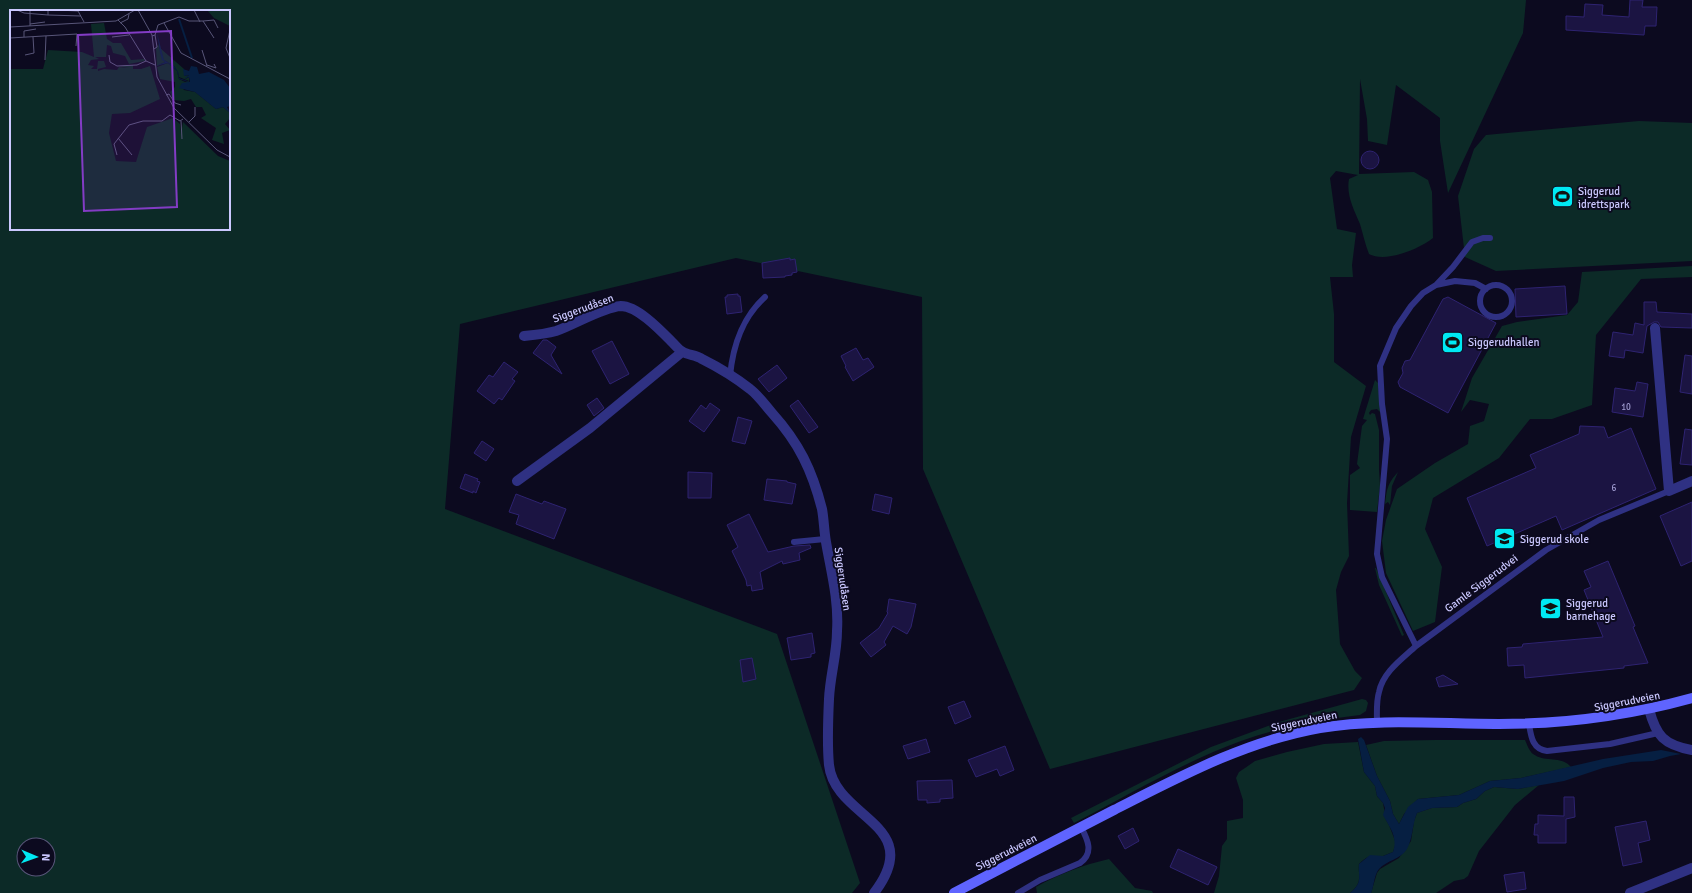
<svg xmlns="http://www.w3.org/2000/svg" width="1692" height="893" viewBox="0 0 1692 893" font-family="Signika,sans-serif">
<rect width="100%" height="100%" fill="#0c0a1f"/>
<!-- green -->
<path fill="#0c2a27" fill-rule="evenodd" d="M0,0H1526L1523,33L1448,193L1440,141V118L1396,85L1387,145L1368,141L1367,119L1360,79L1359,174L1414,172L1428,180L1432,192L1433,238C1419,249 1386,263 1369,254C1365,244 1363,234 1360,224C1354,210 1346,195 1349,179L1358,175L1336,171L1330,178L1337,229L1356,233L1352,265L1353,277H1330L1334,314V362L1366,386L1351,437L1347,503L1349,556L1341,572L1336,590L1340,644L1355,671L1362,678L1354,690L1050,769L923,469L922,297L736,258L460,324L445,509L777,634L860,883L852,893H0ZM11,11H229V229H11ZM24,845H48V869H24Z
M1639,121L1692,123V261L1496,271L1465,257L1458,196L1474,149L1486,135Z
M1692,266V277L1641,279L1596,335L1592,405L1552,419H1530L1499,458L1433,498L1425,529L1442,567L1435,622L1413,631L1386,573L1382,541L1386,520L1397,489L1435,463L1468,444L1470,426L1484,421L1489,404L1470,400L1461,412L1472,378L1502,326L1517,322L1567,315L1578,302L1582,272Z
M1375,380L1378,383L1381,413L1377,409L1371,410L1369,413L1370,415L1372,413L1375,414L1379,430V469L1380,486L1377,512L1350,510V475L1360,468L1357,464L1362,426L1367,420L1363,419Z
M1398,472L1392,486L1390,505L1388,502L1385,504C1387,489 1387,484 1398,472Z
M1375,568H1376L1404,635L1402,636L1379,585Z
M1362,699L1366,700L1368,703L1366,711L1360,715C1319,720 1280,727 1241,741C1183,762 1129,795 1074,823L1071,818L1211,747L1279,722Z
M1435,740H1525C1527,744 1529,751 1533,754C1545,763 1561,755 1571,767L1521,778L1490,781L1459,795L1418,799L1404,814L1399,824L1393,814L1390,801L1377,776L1366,745L1384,741Z
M1358,742L1364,772L1375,786L1377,796L1383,803L1386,820L1389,825L1396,843L1393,852C1390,853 1386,855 1383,856C1370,858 1371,852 1359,864C1358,878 1363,882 1350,893H1214L1219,876L1222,846L1227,839V821L1243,818V800L1236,778L1239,772L1245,768L1255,761L1287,752L1324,744Z
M1539,785L1515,805L1479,851L1468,876L1464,879L1454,881L1436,893H1371L1377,873L1380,869L1399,858L1411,841L1414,821L1417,813L1432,808L1457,807L1463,803L1476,799L1485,791L1494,787L1518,789Z
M1109,859L1135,888L1152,891L1153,893H1037L1036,887C1059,874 1083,865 1109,859Z"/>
<!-- water -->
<path fill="#061f42" d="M1361,737L1364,740L1377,776L1390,801L1393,814L1399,824L1408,807L1418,799L1459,795L1490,781L1521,778L1603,759L1661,750L1681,754L1670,756L1653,761L1631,762L1603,768L1564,781L1547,784L1518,789L1494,787L1485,791L1476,799L1463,803L1457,807L1432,808L1417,813C1412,825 1413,838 1407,849C1400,860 1387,860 1379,869C1374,875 1374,886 1371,893H1350C1363,882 1358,878 1359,864L1370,855L1383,856L1393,852C1398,837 1390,828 1383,815L1385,808L1383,803L1377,796L1375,786L1364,772L1358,739Z"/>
<!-- building -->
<path fill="#1b1442" stroke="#2e2371" d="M1630,0H1643L1642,7H1657L1656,26H1645L1644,35L1566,30V16L1584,17L1585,4L1603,5L1602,15L1629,17Z
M1361 160a9 9 0 1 1 18 0a9 9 0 1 1-18 0Z
M790,258V260L795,259L797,272L792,273V275L785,276V277L763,278L762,263Z
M1565,286L1567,314L1516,317L1515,289Z
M738,294V296H740L742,312L727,314L725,297H727V295Z
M1448,297L1496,323L1448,413L1400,387L1398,382L1403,373L1402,368L1405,361L1410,360L1443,299Z
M1644,302H1656L1657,312L1692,314V328L1661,327L1658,322H1654L1647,326L1643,353L1625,350L1624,358L1609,356L1613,332L1633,335L1635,323L1644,325Z
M543,340H547L556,347L551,355L562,374L533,353Z
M612,341L629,374L610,384L592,351Z
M856,348L863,360L868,358L874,367L853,381L845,367L846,366L841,356Z
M1685,355L1692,356V394L1680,392Z
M504,362L518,372L512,379L515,381L502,400L499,398L494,404L477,391L489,375L493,377Z
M777,365L787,378L769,392L758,379Z
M1637,382L1648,384L1643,417L1612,412L1615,388L1635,391Z
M597,398L604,408L594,416L587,405Z
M798,400L818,427L809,433L790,406Z
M710,403L720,410L704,432L689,421L701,405L706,409Z
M738,417L752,421L745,444L732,441Z
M1580,426L1604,427L1608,438L1631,428L1656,489L1562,530L1556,516L1487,546L1467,498L1536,468L1530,455L1579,434Z
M1685,429L1692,430V465L1680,464Z
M482,441L494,449L486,461L474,453Z
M688,472L712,473L711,498H688Z
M465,474L478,479L477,481L480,482L476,493L473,491V493L460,488Z
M767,479L787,481V482L796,484L792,504L764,500Z
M516,494L542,504L544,501L566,509L554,539L516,524L519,515L509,512Z
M875,494L892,498L889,514L872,510Z
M1692,502V561L1681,566L1660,516Z
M749,514L768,552L794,546L810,545L811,548L799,553L800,560L783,564L782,561L760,572L763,589L752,591L751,585L747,586L746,580L732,551L738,547L727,525Z
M1608,561L1635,626L1633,627L1648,663L1624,666V668L1525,678L1524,665L1508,666L1507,648L1522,647L1523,644L1603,637L1584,590L1591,587L1584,571Z
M889,599L916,604L911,627L907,634L893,626L884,642L886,645L871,657L860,643L879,628L888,613L887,612Z
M812,633L815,653L811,654V657L791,660L787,638Z
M752,658L756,679L743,682L740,660Z
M1443,675L1458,684L1439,687L1436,678Z
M964,701L971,717L955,724L948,707Z
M926,739L930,752L908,759L903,746Z
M1005,746L1014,770L1000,776L997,769L976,777L968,760Z
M952,780L953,798L940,799V802L927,803V800H918L917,781Z
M1564,797H1574L1575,817L1566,819V843H1538V835H1534L1535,824H1538V815L1564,816Z
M1646,821L1650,840L1638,843L1642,862L1623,866L1615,827Z
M1133,828L1139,841L1125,849L1118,836Z
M1178,849L1217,867L1208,885L1170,867Z
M1524,872L1526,889L1507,892L1504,875Z"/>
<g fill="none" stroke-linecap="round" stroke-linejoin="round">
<!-- lane -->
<path stroke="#2f3183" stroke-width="6" d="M1480 301a16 16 0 1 1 32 0a16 16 0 1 1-32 0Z
M1436,285L1453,267L1472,242L1483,238H1490
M730,376C733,345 742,318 765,297
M794,542L825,539
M1416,646L1546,550L1599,520L1669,491
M1377,724C1377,713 1376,702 1379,692C1383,672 1402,659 1416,646L1382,577L1377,554L1387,439L1382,404L1380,366L1396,328L1411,306L1423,293L1436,285L1455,281L1475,283L1486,289
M1529,724C1531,736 1532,749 1547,751L1610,744L1658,733
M1018,893L1040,880L1080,863C1094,853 1088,840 1081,827"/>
<!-- street -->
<path stroke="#2f3183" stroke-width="10" d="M1655,328L1669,491L1692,481
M524,336C535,335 546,334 556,331C574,325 603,307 621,306C638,306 662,332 673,343C676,346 679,350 683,352C688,355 696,355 702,359C718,367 736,378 750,389C758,395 765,405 772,413C799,443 812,470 822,509C824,520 824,531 826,542C831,571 839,600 837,631C837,654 830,676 829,699C828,720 827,744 829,765C835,819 927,824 874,893
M517,481L590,428L682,352
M1649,709C1656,736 1664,745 1692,750
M1630,893L1692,868"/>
<!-- secondary -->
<path stroke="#5f64ff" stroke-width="10" d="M954,893C1007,865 1060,838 1114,810C1179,777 1246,741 1320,728C1378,718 1440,724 1499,724C1567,724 1627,716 1692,698"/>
</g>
<!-- icons -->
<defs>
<symbol id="stadium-square" viewBox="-11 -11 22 22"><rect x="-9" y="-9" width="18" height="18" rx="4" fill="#00e9f3" stroke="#0c0a1f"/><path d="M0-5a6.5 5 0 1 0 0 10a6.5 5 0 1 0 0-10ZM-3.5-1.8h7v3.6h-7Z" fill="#111"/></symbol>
<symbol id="school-square" viewBox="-11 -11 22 22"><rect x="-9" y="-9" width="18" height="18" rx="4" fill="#00e9f3" stroke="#0c0a1f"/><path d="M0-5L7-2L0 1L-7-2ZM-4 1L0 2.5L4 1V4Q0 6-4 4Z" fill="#111"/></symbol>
</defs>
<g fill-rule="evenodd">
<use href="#stadium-square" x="1550" y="184" width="25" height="25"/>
<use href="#stadium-square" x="1440" y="330" width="25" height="25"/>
<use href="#school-square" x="1492" y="526" width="25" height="25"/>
<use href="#school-square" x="1538" y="596" width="25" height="25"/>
</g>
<g text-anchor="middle" stroke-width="4" stroke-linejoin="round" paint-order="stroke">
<!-- number labels -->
<g font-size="9" fill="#9f9bd0">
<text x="1626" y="410">10</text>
<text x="1614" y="491">6</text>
</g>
<!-- poi labels -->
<g font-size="11" fill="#cbc8ff" stroke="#0c0a1f" text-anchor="start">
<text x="1578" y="195">Siggerud<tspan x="1578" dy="13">idrettspark</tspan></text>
<text x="1468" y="346">Siggerudhallen</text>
<text x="1520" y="543">Siggerud skole</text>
<text x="1566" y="607">Siggerud<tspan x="1566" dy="13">barnehage</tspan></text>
</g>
<!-- street labels -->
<g font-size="11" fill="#cbc8ff" stroke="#0c0a1f">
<text transform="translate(583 308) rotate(-20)" y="4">Siggerudåsen</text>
<text transform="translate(843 579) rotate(82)" y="4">Siggerudåsen</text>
<text transform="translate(1481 583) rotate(-37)" y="4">Gamle Siggerudvei</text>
<text transform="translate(1627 701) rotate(-11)" y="4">Siggerudveien</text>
<text transform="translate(1304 721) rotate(-12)" y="4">Siggerudveien</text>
<text transform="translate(1006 852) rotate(-27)" y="4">Siggerudveien</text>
</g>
</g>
<!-- overview -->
<g transform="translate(10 10)">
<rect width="220" height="220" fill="#0c0a1f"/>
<path d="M197,0H220V16L204,8ZM94,13L97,29L103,33H111L121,50L134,49L135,51L119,54L115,46L103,43L101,36L97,35L96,47H85L89,49L81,50L78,55L84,56L81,59H87L88,51H94L96,57L88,59V61L94,59L107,60L109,57L119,58L109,56L123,55V59H131L140,56L150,89L120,103L102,104L99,123L106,151L126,152L137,117L163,108L170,114L171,124L173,112L208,146L220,151V220H0V59H33L38,40L72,42L84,47L81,14ZM148,34L155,52L147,56L146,39ZM150,38L174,59V66L179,65L175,69L179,67V73L171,75L174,80L185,82L206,99L213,97L220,103V108L215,114L220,120L212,123L214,134L202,130L206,118L191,108L196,105L192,97H186L181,89L174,91L163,90L160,82L165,77V72L150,69L147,57L158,53L167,61L169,69L175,72L179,71L169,67L168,62L164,56L154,50Z" fill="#0c2a27"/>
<path d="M147,23L154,50L164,56L168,62L169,68L180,72L179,67L174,69L179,65L174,66L173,59L179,61L181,56L187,57L189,64L199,62L214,70L220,78V96L217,97L220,103L213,97L206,99L185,82L169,78L172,73L179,72L169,69L167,61L158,53L146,56L155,52L152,50L150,43Z" fill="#061f42"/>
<path fill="none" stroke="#061f42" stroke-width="2" d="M169,9L182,48"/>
<path fill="none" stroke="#585679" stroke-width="1" d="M7,0L14,3L38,5V0M20,0V16M48,0L68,1M128,0L142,25L147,67L164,98L207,140L220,147M184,0L190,12M68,1L74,12M38,5L71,6M108,10L115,17L136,51M193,11L204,10L208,18M110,13L118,9L119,4M154,13L171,43L220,69M20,14L35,12M0,17L106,11L125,0M220,20L216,38L220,48M142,26L145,25L148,15L169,7L179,11H193L204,28M14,27V21L26,19M102,27L119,25M0,28L67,24L66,36M144,39L147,37L145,25M192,40L197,56M15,45L24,43L23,27M99,45L100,52L107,56L127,55L136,51L145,55M35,50L36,26M197,55L206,58L204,54M156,85L159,84L165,93L171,95M171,111L172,129M179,112L185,106V97M108,128L122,145M107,145L104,134L119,115L133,111H152L160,105L170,111L173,109"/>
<path fill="#833cc5" fill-opacity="0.15" stroke="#833cc5" stroke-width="2" d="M161,21L167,197L74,201L68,25Z"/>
<rect width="220" height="220" fill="none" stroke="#cbc8ff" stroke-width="2"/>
</g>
<!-- north arrow -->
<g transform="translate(36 857) rotate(92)"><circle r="19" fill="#0c0a1f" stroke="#585679"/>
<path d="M0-3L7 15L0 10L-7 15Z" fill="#00e9f3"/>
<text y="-6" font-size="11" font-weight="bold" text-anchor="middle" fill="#cbc8ff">N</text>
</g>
</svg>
